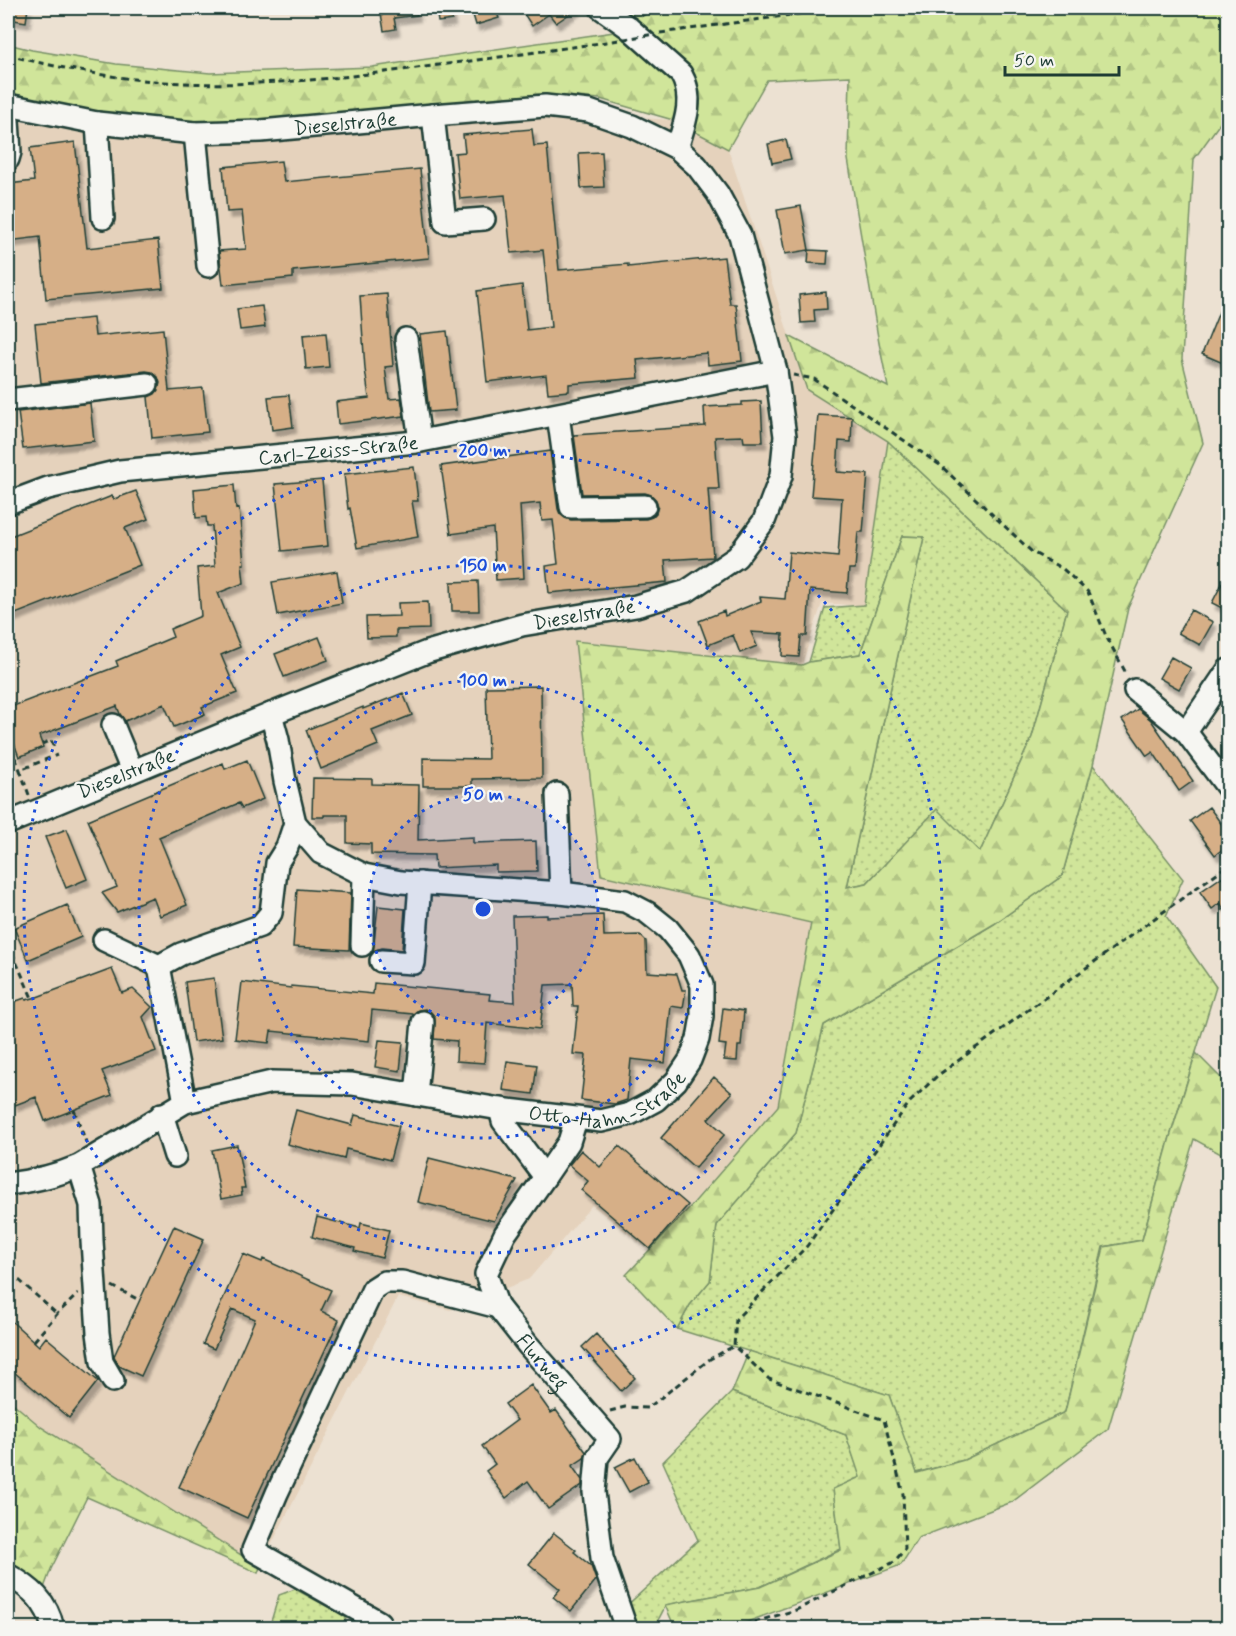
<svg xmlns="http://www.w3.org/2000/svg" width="1236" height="1636" viewBox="0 0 1236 1636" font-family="Mynerve,sans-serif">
<defs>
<pattern id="grass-dots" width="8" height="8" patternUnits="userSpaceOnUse" patternTransform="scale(1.5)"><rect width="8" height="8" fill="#d0e59a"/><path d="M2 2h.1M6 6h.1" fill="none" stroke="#b2c585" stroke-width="1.8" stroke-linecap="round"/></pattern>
<pattern id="forest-firs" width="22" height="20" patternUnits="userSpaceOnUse" patternTransform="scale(1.5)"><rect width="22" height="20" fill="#d0e59a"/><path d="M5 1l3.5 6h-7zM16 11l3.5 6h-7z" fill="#b2c585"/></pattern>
<filter id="shadow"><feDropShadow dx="3.5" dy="6" stdDeviation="1.5" flood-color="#0004"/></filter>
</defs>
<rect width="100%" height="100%" fill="#ece1d2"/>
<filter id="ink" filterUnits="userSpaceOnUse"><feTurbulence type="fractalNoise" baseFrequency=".0167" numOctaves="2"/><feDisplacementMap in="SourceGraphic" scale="12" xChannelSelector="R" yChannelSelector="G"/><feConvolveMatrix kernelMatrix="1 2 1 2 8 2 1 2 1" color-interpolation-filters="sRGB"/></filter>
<g filter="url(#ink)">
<!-- built -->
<path fill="#e5d2bc" d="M542,113L674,120L728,149L807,390L888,441L864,606L822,603L802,665L576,641L601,875L811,923L778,1106L650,1251L592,1205L529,1279L450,1310L398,1297L260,1567L41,1427L8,1399V120L113,135L205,143L285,141Z"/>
<!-- grass -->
<path fill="url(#grass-dots)" stroke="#789167" stroke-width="1.5" d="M888,441L1067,610L1032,737L980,852L937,810L867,883L847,887L924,537L902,536L860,654L809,662L825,608L864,605Z
M1093,765L1183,879L1166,916L1216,987L1170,1137L1142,1240L1103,1247L1065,1412L964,1460L916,1473L889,1395L677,1329L690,1305L710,1281L717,1225L796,1133L824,1025L994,924L1062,876Z
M732,1392L846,1435L861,1478L833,1489L841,1549L760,1587L666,1605L654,1628H630L621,1611L698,1540L663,1462Z
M295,1589L347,1617L340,1628H269L279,1595Z"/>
<!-- forest -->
<path fill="url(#forest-firs)" stroke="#789167" stroke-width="1.5" d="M588,8H1228V112L1194,159L1182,359L1203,443L1128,608L1093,765L1062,876L994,924L824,1025L796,1133L717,1225L710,1281L690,1305L677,1329L626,1275L691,1206L778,1106L811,923L601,875L575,641L802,665L809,662L860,654L902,536L924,537L847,887L867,883L937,809L980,852L1032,737L1067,610L888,441L807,390L789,336L888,387L879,343L848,159L850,76L767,80L728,149L673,120L600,99L542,94L282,120L204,122L114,116L8,97V44L32,50L116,64L210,73L372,67L621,31Z
M1196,1053L1228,1085V1158L1194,1139L1108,1429L1012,1502L918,1538L901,1565L747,1622L724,1628H675L665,1605L760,1587L841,1550L833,1489L860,1477L846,1435L732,1392L749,1351L889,1395L917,1473L964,1460L1065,1412L1104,1247L1142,1240L1170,1137Z
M8,1399L41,1427L260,1567L258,1573L87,1497L51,1569L44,1588L8,1566Z"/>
<!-- building -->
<path fill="#d6af87" stroke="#1f3d34" stroke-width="1.5" filter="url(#shadow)" d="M8,8H28L26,22L8,19Z
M380,8H416L417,15L394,18L396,29L384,31Z
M436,8H450L452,20L438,22Z
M471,8H495L499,18L476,25Z
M533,8H578L556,23L549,14L532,26L524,14Z
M532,129L534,146L547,145L559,270L628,264V267L724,257L730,304H736L742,361L708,365L707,353L637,360L639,378L569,384V391L548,393L546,375L487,382L477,291L522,285L527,330L551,327L543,250L511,253L505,195L460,199L455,153L465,152L463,135Z
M786,140L791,159L772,163L768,144Z
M75,142L87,248L158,240L163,288L46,299L40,237L8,241V184L34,181L30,148Z
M602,152L604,187L581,188L579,153Z
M281,161L284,182L420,169L429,258L293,271V278L223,285L219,251L246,249L242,211L227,212L223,167Z
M801,206L809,250L785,254L777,210Z
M809,250L828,251L827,264L808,263Z
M1228,290V349L1223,363L1202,354Z
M826,292L827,309L814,310L815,322L801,323L799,295Z
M387,294L393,366L385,367L389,399L401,398L404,416L338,424L336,402L369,398L365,369L360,296Z
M262,306L265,327L240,330L237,309Z
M93,318L95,336L163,329L169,391L203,388L208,432L152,438L148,397L155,394L158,390L160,383L158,377L152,372L146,371L41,383L35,324Z
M447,331L456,410L429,412L420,334Z
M326,333L329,367L306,369L303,335Z
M289,395L293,427L272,430L268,397Z
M761,401L763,442H744L743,436L715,437L719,489H708L713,557L665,560L667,582L549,593L546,566L558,564L553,520L542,521L540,503L520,505L524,578L496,580L493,528L451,534L441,466L550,451L558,509L560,514L565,518L571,520L646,519L652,517L656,513L658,506L656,500L651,495L645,493L582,494L574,435L705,426L704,407L742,405V402Z
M90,403L94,441L23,449L18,412Z
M818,415L852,417L851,442L839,441L837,472L868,474L863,532H858L855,569H849L847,593L810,590L807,636H801L799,657L782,656L783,634L751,632L757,646L740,653L733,635L708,645L699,621L724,611L725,616L761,601L760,597L785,599L789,552L838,557L842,498L811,496Z
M414,467L418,501H412L418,537L357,548L350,508L348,509L344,474Z
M322,480L328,546L282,551L275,484Z
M234,485L236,509L239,508L244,564H242L244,583L218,593L240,647L221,655L237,693L202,707L205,714L174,727L164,704L125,721L120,714L117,706L39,736L43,747L19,757L8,726V708L118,666L116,661L173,637L170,629L201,616L197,568L215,566L212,526H207L206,517L196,518L194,489Z
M136,491L148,519L125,528L140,565L8,617V537L112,496L114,499Z
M337,571L342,603L278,615L272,582Z
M1228,572V611L1212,603Z
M478,581L479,611H452L451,582Z
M428,602L429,629L396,630V637L367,638L366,617L399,616L398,603Z
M1191,610L1213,622L1200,645L1178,633Z
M319,637L328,660L284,677L275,654Z
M1171,657L1191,668L1179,689L1159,678Z
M541,686L542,778L472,779V786H423V758L488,759L486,687Z
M403,693L412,715L372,731L378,745L321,769L306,730L363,707V709Z
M1138,709L1151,720L1193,781L1179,791L1153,752L1147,756L1122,720Z
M247,760L263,799L242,808L239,803L159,837L187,905L160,916L153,897L117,912L102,893L117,887L88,820L223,763L225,769Z
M313,778L372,779V784L419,785L418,840L473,837V843L536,841L537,871L496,872V865L435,868L434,855L371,854V844L347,843V815H324V817H312Z
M1209,807L1228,833V845L1215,855L1190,821Z
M67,829L87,879L66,888L45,837Z
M1223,876L1228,884V916L1220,903L1212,909L1200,892Z
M297,889L351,893L349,950L293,947Z
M67,905L81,937L28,960L14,928Z
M378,906L405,909L402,950L382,948L373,951Z
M547,915V917L603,915L604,936L640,935L646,941L647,972L677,974L682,990H686L683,1008L671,1006L665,1063L631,1059L627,1100L615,1104L581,1100L586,1055L573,1054L578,1006H573L572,984L545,985L540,1029L487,1023L484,1063L456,1061L457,1041L434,1039L435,1017L431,1012L425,1009L418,1010L413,1014L372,1010L369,1041L271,1031L269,1043L235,1039L242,982L291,988V986L373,994L374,983L490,994L489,1000L515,1002L512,916Z
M112,969L122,993L133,989L152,1007L143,1017L156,1051L102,1071L112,1095L45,1121L36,1097L15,1105L8,1087V1004L25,998L26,1000L37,997Z
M214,978L222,1038L193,1042L185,982Z
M723,1008L744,1011L741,1046H738L737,1061L724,1060L726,1045L719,1044Z
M379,1040L403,1042L400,1071L375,1067Z
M507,1061L537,1065L533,1094L503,1090Z
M714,1077L732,1093L708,1119L725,1134L695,1168L661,1138Z
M296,1110L352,1125L355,1115L399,1126L390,1160L346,1149L344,1159L287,1144Z
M237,1145L245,1188H241L242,1195L221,1199L212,1150Z
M619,1146L688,1205L650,1249L581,1190L588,1181L569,1165L581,1150L600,1167Z
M429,1158L517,1180L494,1221L418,1202Z
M317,1217L360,1228L361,1223L389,1230L382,1258L354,1251L355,1248L312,1237Z
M174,1226L204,1239L141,1376L119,1366L114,1356Z
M243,1254L262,1262L263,1259L331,1290L321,1311L339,1320L247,1518L179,1487L228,1381L255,1319L232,1309L214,1349L203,1344Z
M8,1318L39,1346L46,1337L98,1381L69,1418L8,1367Z
M596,1334L635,1378L621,1391L582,1347Z
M531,1385L551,1413L556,1410L586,1452L584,1458L572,1466L582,1480V1485L548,1509L528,1481L506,1498L486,1471L495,1464L482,1446L517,1420L505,1404Z
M635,1457L648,1482L629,1492L615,1467Z
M554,1533L576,1550L574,1552L591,1566L596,1580L571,1611L553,1597L560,1589L529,1564Z"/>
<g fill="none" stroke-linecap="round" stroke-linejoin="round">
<defs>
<g id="minor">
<path d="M601,8L629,28L681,74C695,98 685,123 677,148"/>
<path id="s1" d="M8,105L97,123L195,133L261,131L433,115L545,106L589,111L632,126L677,148L697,166L718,194L740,235L776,371L785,436L781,476L764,521L737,557L687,591L636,606L522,625L427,652L271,714L8,823"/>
<path d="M433,115L445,222L484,219"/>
<path d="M8,120L10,152L8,159"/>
<path d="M97,123L103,218"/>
<path d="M195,133L208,266"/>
<path d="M406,339L420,441"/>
<path d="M8,400L147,384"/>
<path d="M558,415L571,507L645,506"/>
<path id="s2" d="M8,503L48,488L120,471L416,442L776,371"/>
<path d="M1135,690L1186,732L1228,788"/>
<path d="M113,725L132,771"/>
<path d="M1186,732L1228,670"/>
<path d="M557,794L561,893"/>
<path d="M104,940L159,966"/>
<path d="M362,945L364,875"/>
<path d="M381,961L414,963L420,883"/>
<path d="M159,966L181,954L260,926L271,913L277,863L287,847L295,823"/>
<path d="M159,966L185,1102"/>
<path d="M416,1095L423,1022"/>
<path id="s3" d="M500,1109L503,1121L545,1177L505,1234L486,1274L498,1307L528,1345L610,1439L597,1458L594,1492L602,1558L626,1628"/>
<path d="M162,1114L175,1156"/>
<path d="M79,1166L91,1205L92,1241L98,1333L102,1362L113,1381"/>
<path d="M545,1177L569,1142L576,1119"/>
<path id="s4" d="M8,1184C32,1181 56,1176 79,1166L185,1102L272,1082L352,1084L500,1109L601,1121L630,1114L656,1100L676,1081L690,1060L698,1039L702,1016V985L689,955L668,929L648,913L625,901L561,893L401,882L364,875L321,853L295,823L285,781L278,740L271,714"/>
<path d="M8,1575C31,1588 47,1601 53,1628"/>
<path d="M379,1622L253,1550L277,1493L373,1289L384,1282H402L498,1307"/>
</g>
</defs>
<!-- minor casing -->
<use href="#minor" stroke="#1f3d34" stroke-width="26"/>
<!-- path -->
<path stroke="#1f3d34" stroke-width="3" stroke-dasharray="6 4.5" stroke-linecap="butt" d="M641,16L655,8
M660,33L842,8
M8,55C59,68 111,78 164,82C255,88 343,78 432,66C493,58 553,50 613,41
M793,375L814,379L940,465L1032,552L1063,569L1088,592L1106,636L1127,675
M8,738L20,770
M42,744L51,740L54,747
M29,795L20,770L57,755
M8,943L32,998
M74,1110L86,1142
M19,1280L57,1314
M112,1286L139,1300
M34,1341L57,1314L78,1294
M610,1411L625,1407L648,1408L710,1359L734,1346
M734,1628L796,1610L894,1562L905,1549L903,1494L884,1420L769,1379L734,1346L736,1319L807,1246L909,1103L937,1076L1228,865"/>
<!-- minor -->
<use href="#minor" stroke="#f6f6f2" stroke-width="21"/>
<!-- path-bridge -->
<path stroke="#1f3d34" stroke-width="3" stroke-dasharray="6 4.5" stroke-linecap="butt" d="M613,41L654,34"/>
</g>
</g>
<!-- distance rings -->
<circle cx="483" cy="909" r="115" fill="#1d4ed8" fill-opacity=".12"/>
<g fill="none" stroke="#1d4ed8" stroke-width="3" stroke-dasharray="3 6">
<circle cx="483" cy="909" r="115"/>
<circle cx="483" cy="909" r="229"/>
<circle cx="483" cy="909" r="344"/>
<circle cx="483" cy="909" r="459"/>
</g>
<g text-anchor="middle" stroke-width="4.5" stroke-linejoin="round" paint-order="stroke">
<!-- street labels -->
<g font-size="20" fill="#1f3d34" stroke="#f6f6f2">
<text dy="7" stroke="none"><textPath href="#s1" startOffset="340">Dieselstraße</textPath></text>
<text dy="7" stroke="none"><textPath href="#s2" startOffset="336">Carl-Zeiss-Straße</textPath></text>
<text transform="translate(584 614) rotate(-10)" y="7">Dieselstraße</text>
<text transform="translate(126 773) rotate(-22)" y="7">Dieselstraße</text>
<text dy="7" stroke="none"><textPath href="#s4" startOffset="630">Otto-Hahn-Straße</textPath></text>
<text dy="7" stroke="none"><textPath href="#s3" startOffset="302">Flurweg</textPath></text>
</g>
</g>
<circle cx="483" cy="909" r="9" fill="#1d4ed8" stroke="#f6f6f2" stroke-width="3"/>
<g font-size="18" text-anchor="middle" font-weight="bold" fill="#1d4ed8" stroke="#f6f6f2" stroke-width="4.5" stroke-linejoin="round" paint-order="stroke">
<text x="483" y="456">200 m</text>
<text x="483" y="571">150 m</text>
<text x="483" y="686">100 m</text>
<text x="483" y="800">50 m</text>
</g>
<!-- margin -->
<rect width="1236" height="1636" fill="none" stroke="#f6f6f2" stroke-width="30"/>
<rect x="15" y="15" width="1206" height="1606" fill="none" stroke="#1f3d34" stroke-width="2" filter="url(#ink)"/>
<!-- scale -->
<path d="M1005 66v9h114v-9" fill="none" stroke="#1f3d34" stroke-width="3"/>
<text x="1014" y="66" font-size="18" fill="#1f3d34" stroke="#f6f6f2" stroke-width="4.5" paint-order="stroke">50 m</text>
</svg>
